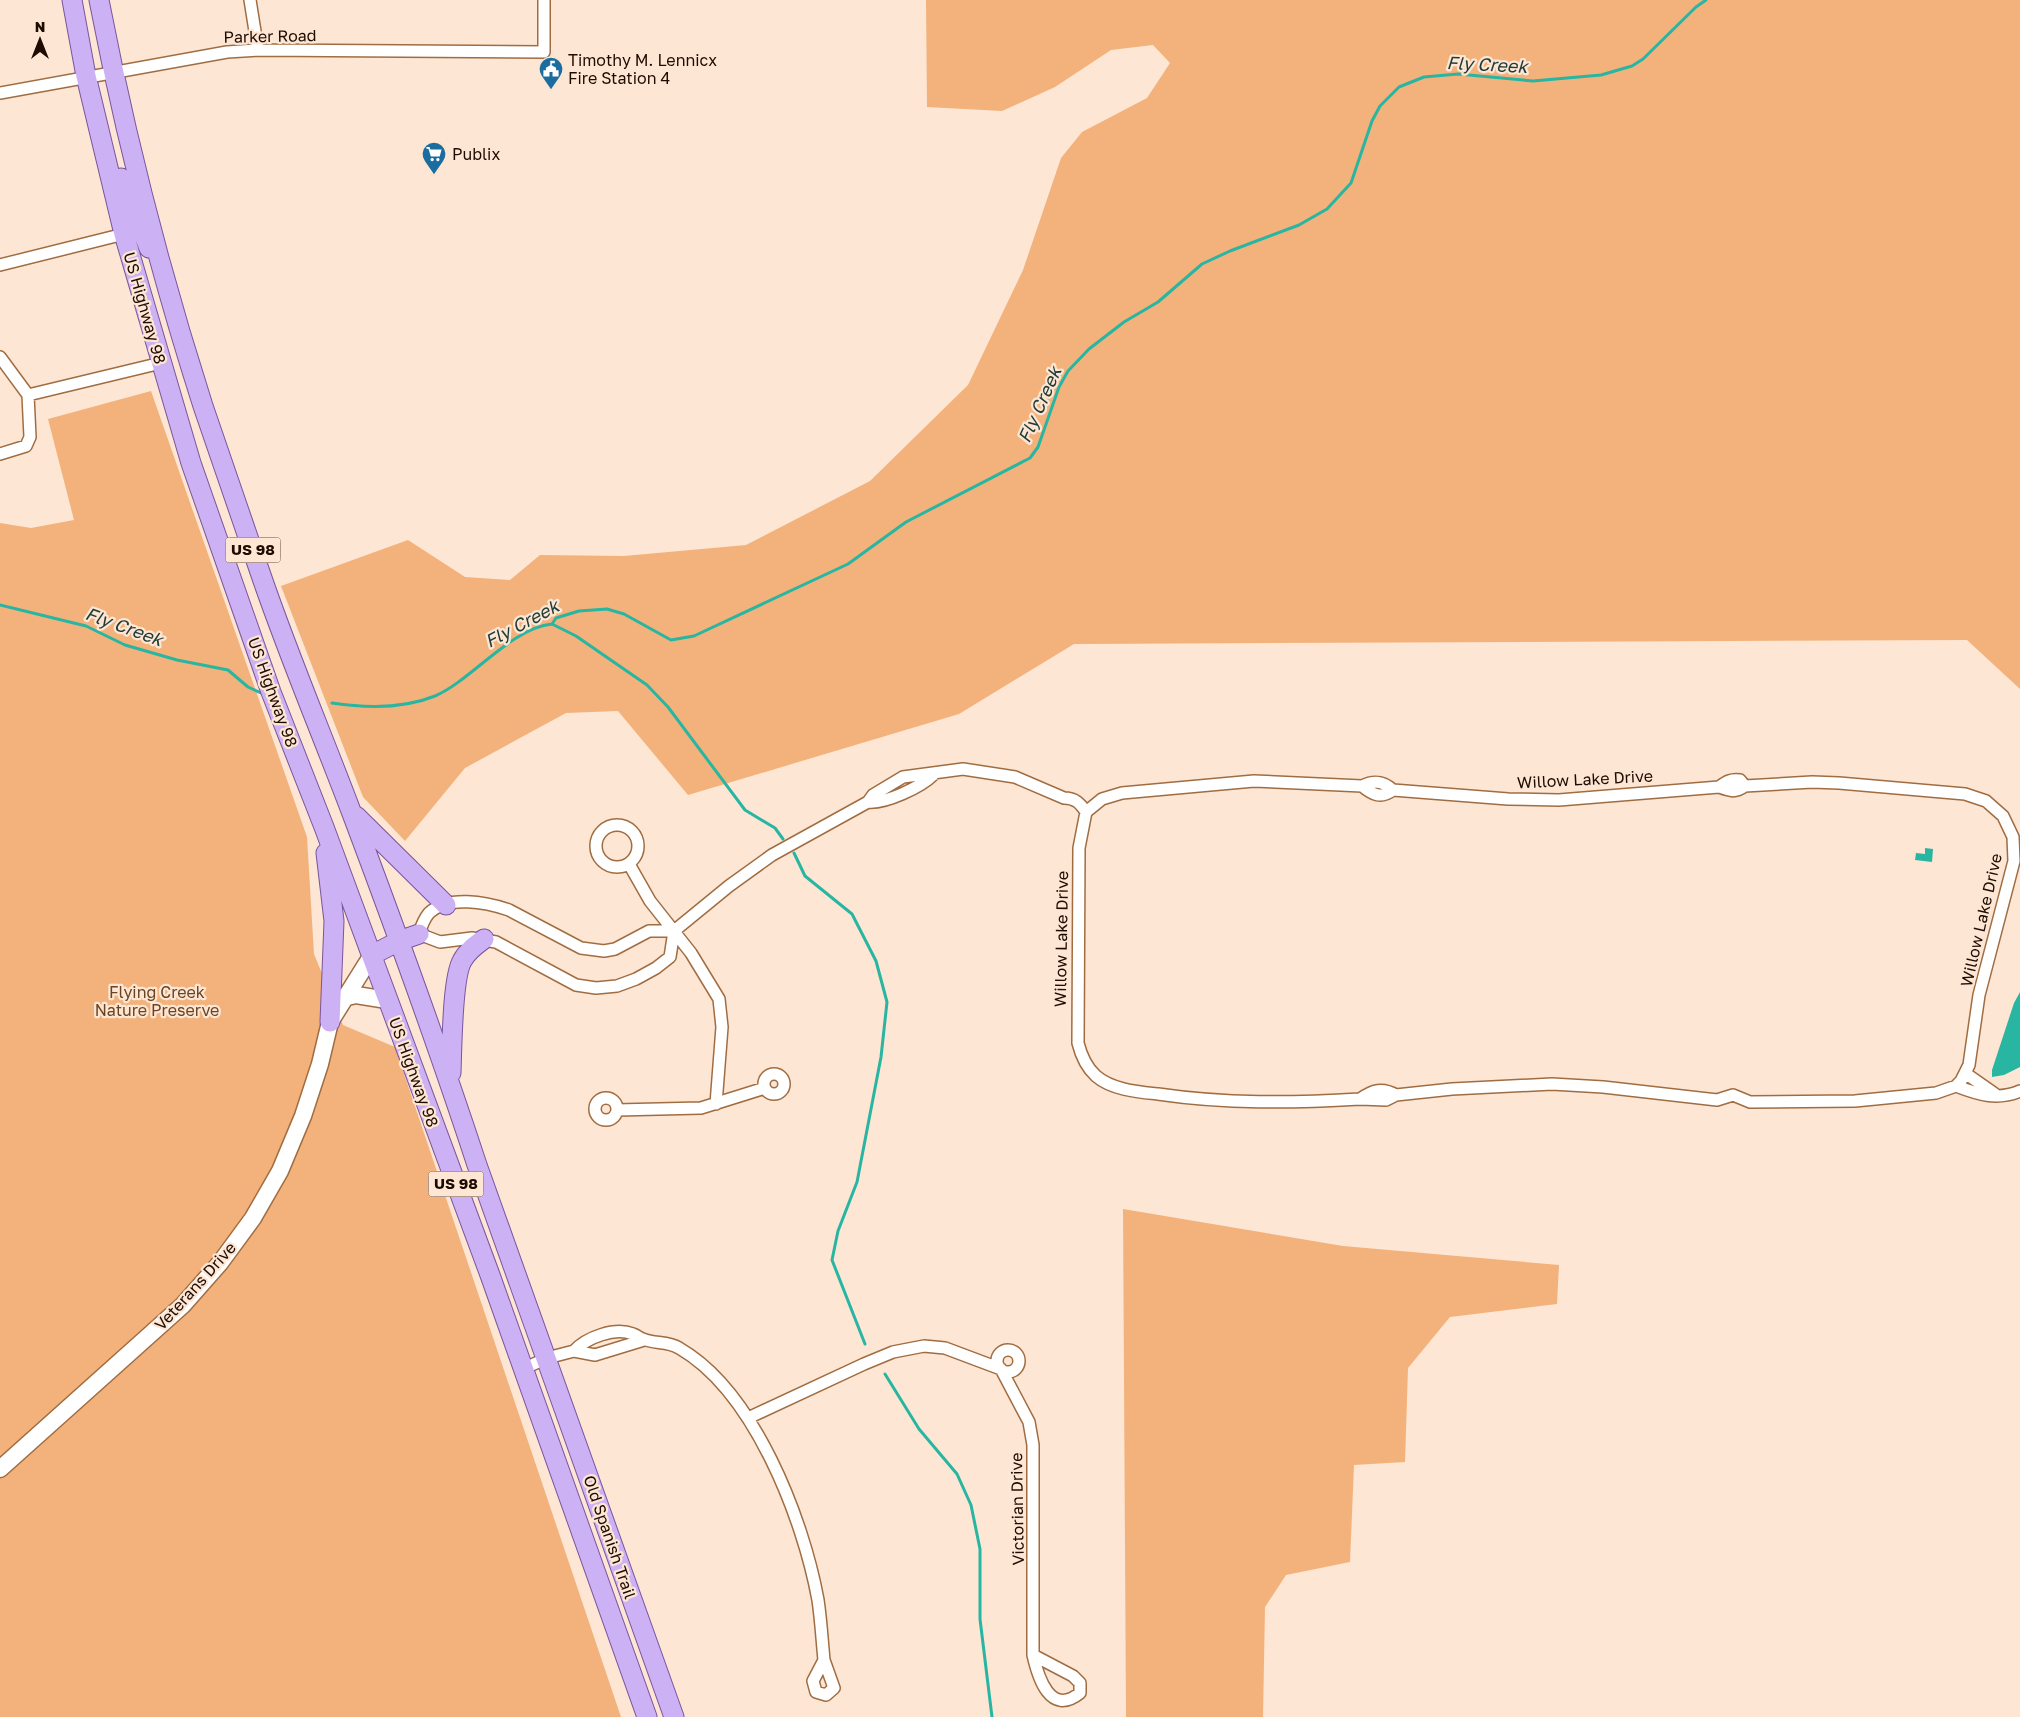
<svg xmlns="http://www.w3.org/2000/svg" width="2020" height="1717" viewBox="0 0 2020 1717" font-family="'Golos Text',sans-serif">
<rect width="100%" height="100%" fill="#fde6d4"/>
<!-- green -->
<path fill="#f3b27b" d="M926,0H2020V689L1967,640L1074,644L959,714L688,795L618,711L566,713L465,768L405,841L363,797L281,586L408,540L465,577L510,580L540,555L624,556L746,545L870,481L968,385L1023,270L1061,158L1082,132L1147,98L1170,63L1153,45L1111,50L1055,87L1002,111L927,107Z
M151,391L307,837L314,954L343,1025L395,1047L621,1717H0V523L31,528L74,520L48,419Z
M1123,1209L1343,1246L1559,1265L1557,1304L1450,1317L1408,1368L1405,1462L1354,1465L1350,1562L1286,1575L1265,1607L1263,1717H1126Z"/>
<!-- water -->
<path fill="#28b6a2" d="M1925,848L1933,849L1932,862L1915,860L1916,853L1925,854Z
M2020,992V1067L2004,1075L1992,1077V1070L2014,1003Z"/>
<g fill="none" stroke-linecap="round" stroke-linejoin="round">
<!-- stream -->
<path stroke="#28b6a2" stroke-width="3" d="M0,605L86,626L125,645L177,660L228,670L248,687L261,693
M552,624L576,636L647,685L668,707L745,810L775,828L783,839
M332,703C365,708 403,709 435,696C472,680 511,628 552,624L556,618L579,611L607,609L624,614L671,640L694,636L848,564L906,522L1030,458L1038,447L1059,387L1068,371L1089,349L1124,322L1158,302L1202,264L1230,251L1299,225L1327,209L1351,183L1372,121L1380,106L1399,87L1424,77L1458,74L1533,81L1601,75L1632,66L1643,59L1696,7L1706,0
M794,853L805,876L852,914L876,961L887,1002L881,1057L857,1182L838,1231L832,1260L865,1344
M885,1374L919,1429L957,1474L971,1505L980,1549V1619L992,1717"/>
<defs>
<path id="street" d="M250,0L258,50
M0,93L227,52L258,50L544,52V0
M0,265L124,234
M0,357L28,395L30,437L26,446L0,454
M28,395L161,363
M1254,781L1362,786C1373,795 1381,799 1393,790L1508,799L1559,800L1719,787C1730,791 1735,793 1745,786L1812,782L1839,783L1965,794L1986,801L2003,816L2013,837L2014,861L1979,995L1969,1065L1961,1081L1956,1086L1936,1093L1855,1101L1750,1102L1733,1095L1717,1100L1603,1087L1552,1084L1452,1089L1396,1095L1386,1100L1360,1099C1292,1103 1226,1104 1158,1094C1139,1092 1112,1090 1096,1076C1086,1067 1081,1055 1078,1043L1079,848L1086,812L1102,799L1122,793Z
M1362,786C1374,780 1383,781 1393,790
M1719,787C1727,781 1731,779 1740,780L1745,786
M868,802C885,804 921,787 933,775
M596 846a21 21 0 1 1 42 0a21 21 0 1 1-42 0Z
M629,864L650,901L691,953L719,999L722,1027L716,1104
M674,931L670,957L656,968L636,979L617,986L596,988L576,985L496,942L472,938L440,942L419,934C421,927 424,919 429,913C448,895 486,902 509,910L581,948L604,951L615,949L649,931H674L729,886L772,855L868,802L873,795L903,777L963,769L1015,777L1064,798C1075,798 1080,803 1086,812
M1965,1073L1995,1094
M764 1084a10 10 0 1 1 20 0a10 10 0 1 1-20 0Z
M1956,1086C1977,1094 1997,1101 2020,1091
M595 1109a11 11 0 1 1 22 0a11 11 0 1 1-22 0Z
M1360,1099C1373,1090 1382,1087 1396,1095
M617,1110L701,1108L765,1088
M997 1361a11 11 0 1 1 22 0a11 11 0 1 1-22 0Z
M574,1351C587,1337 615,1327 633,1334C637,1335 639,1338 643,1339C654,1344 668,1341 679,1348C754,1391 803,1518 818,1600C821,1620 822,1640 824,1660
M523,1369L547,1358L574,1351L595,1355L644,1340
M748,1418L864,1364L893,1352L924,1346L945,1348L1001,1369L1029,1422L1033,1445V1655
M1033,1655L1073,1676L1080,1683V1693C1050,1717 1038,1677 1033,1655Z
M824,1660L834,1688L826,1695L816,1692L813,1681Z"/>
<path id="secondary" d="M343,998L356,995L387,1000
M0,1469L183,1305L220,1263L253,1218L280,1171L303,1116L320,1064L330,1022L372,955"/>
<path id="primary" d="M72,0L86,76L124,234L191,463L271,692L324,827L490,1275L647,1717
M99,0C125,135 161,275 203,406C222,462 242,518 261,575C288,654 321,732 351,811C395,928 438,1046 477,1165L674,1717
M121,178L149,248
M356,816L446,905
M326,853L334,921L330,1022
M372,955L399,941L419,934
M451,1073C452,1049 452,979 462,961C467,951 476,945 484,939"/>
</defs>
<!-- street casing -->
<use href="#street" stroke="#a06d42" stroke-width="14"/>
<!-- secondary casing -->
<use href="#secondary" stroke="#a06d42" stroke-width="19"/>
<!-- primary casing -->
<use href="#primary" stroke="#7a559b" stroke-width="21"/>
<!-- street -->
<use href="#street" stroke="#fff" stroke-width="11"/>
<!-- secondary -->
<use href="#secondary" stroke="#fff" stroke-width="16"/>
<!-- primary -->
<use href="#primary" stroke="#cdb1f5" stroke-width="19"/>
</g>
<!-- icons -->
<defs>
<symbol id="civic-pin" viewBox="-11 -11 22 30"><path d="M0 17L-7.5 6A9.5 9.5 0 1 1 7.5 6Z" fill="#1a6d9e" stroke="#fde6d4"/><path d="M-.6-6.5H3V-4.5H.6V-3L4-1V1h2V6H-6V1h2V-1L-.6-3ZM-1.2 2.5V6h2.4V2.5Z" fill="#fff"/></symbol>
<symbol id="supermarket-pin" viewBox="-11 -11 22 30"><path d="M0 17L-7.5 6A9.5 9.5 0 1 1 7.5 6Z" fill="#1a6d9e" stroke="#fde6d4"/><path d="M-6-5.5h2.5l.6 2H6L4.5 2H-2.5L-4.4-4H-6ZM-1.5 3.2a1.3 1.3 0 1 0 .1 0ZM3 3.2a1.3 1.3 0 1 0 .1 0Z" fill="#fff"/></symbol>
</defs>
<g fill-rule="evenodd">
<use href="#civic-pin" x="537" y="55" width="28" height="38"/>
<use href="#supermarket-pin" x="420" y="140" width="28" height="38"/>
</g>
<g text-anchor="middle" stroke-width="4.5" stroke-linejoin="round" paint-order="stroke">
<!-- shield labels -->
<g fill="#fde6d4" stroke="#624d40" stroke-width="1">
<rect x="225.5" y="537.5" width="55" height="25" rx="4"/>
<rect x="428.5" y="1171.5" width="55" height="25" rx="4"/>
</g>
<g font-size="15" font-weight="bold" fill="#1f0c00">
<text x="253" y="555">US 98</text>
<text x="456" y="1189">US 98</text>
</g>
<!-- street labels -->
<g font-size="16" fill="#1f0c00" stroke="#fde6d4">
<text transform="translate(270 36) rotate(-1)" y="6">Parker Road</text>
<text transform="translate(145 308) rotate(74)" y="6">US Highway 98</text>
<text transform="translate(273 692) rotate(70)" y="6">US Highway 98</text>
<text transform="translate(1585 779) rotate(-3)" y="6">Willow Lake Drive</text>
<text transform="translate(1981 920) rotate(-77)" y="6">Willow Lake Drive</text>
<text transform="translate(1061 939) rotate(-89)" y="6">Willow Lake Drive</text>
<text transform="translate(414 1072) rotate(70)" y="6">US Highway 98</text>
<text transform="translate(195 1286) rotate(-48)" y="6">Veterans Drive</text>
<text transform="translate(1017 1509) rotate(-91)" y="6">Victorian Drive</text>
<text transform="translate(610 1537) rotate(71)" y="6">Old Spanish Trail</text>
</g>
<!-- poi labels -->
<g font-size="16" fill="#1f0c00" stroke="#fde6d4" text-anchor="start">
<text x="568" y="66">Timothy M. Lennicx<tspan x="568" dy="18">Fire Station 4</tspan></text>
<text x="452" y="160">Publix</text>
</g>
<!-- park labels -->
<g font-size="16" fill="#6a4422" stroke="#fde6d4">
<text x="157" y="998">Flying Creek<tspan x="157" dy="18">Nature Preserve</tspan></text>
</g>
<!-- water labels -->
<g font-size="18" font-style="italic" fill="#1e3b35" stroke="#fde6d4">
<text transform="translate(1487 65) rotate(3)" y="6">Fly Creek</text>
<text transform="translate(1040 405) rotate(-66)" y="6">Fly Creek</text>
<text transform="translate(522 624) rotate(-28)" y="6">Fly Creek</text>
<text transform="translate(124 627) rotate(20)" y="6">Fly Creek</text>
</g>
</g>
<!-- north arrow -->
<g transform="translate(40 40)" stroke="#fde6d4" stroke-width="4" paint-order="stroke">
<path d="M0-4L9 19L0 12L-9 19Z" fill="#1f0c00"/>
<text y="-8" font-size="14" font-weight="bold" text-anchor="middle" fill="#1f0c00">N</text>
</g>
</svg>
